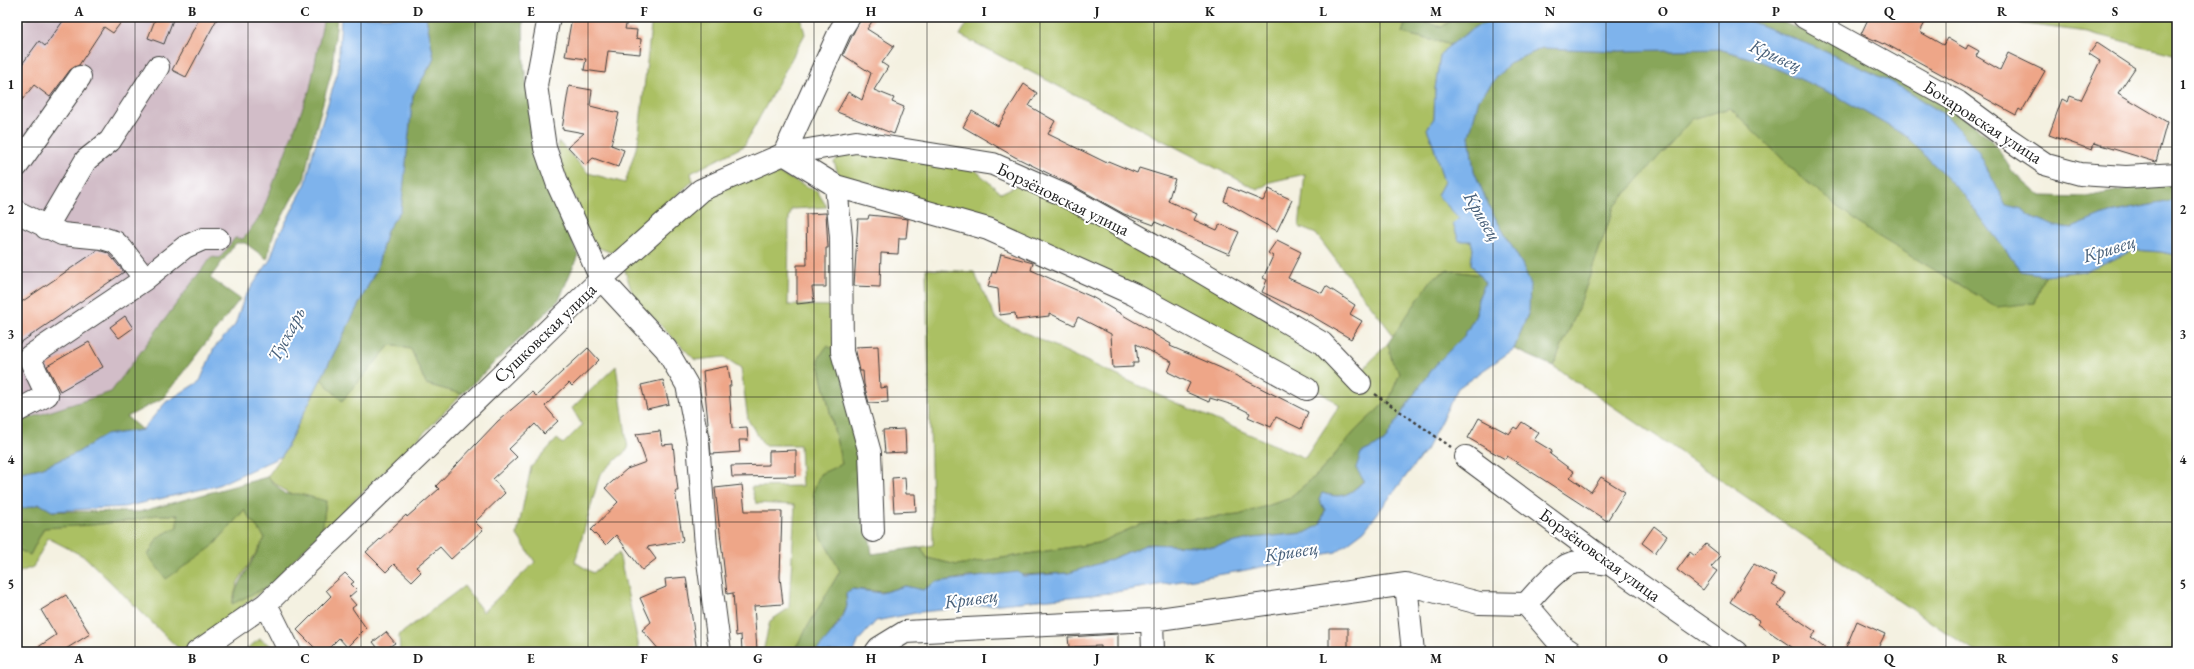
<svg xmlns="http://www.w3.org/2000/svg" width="2194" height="669" viewBox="0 0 2194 669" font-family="'EB Garamond',serif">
<rect width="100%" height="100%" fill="#fff"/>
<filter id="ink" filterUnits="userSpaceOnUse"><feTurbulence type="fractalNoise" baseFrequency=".025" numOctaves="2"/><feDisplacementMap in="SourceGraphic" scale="8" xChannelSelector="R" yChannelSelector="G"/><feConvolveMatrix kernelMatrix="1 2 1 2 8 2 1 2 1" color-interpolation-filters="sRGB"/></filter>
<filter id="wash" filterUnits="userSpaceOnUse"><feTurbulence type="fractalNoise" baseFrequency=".012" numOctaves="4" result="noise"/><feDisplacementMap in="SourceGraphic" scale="16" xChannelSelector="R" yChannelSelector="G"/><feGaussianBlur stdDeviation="0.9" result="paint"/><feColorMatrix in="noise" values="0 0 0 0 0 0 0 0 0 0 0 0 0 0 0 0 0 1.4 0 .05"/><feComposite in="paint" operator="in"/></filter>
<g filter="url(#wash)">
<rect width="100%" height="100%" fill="#f4f1e1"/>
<!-- industrial -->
<path fill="#d2bdc8" d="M28,17H324L310,89L261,215L242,239H235L220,258L211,257L111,392L17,422V31Z"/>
<!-- green -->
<path fill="#abc064" stroke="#646e40" d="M652,17H801L805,34L744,146L691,173L693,181L612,253L594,246L559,159L558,141L588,173L625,183L638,142Z
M971,17H1456L1442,27L1407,18L1402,33L1452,45L1440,56L1435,89L1434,118L1427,129C1435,146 1438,164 1444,182L1437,195L1459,218L1453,224L1459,240L1471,241L1473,249L1471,264L1480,275L1447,270L1432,279L1394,336L1316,234L1299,227L1305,174L1270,182L1258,190L960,35Z
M2007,17H2177V55L2087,32L2017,23Z
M1731,108L1802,178L2035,303L2044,275L2085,271L2135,250L2161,252L2177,255V652H1975L1553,366L1577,312L1614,207L1692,118Z
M846,149L973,168L1001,193L1020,184L1184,267L1317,348L1353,386L1368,364L1388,343L1392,361L1400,373L1390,398L1356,430L1319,473L1288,499L1239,515L1142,524L1098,543L1034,553L957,565L927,558L921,547L933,545L926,269L974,272L996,319L1176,403L1305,458L1340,405L1301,380L1173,309L839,176L834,162Z
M751,174H780L817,191L827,207L792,209L789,218L788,305L833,306L836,350L818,359L842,465L820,474L821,536L840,571L793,652H763L770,621L789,608L795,505L756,503L751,487L802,486L800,445H764L748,420L741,368L724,357L695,360L634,299L624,267L703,195Z
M390,345L411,349L426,384L462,394L411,446L322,531L326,501L289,494L267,477L282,456L321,379L342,401Z
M616,366L628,449L600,474L575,562L593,573L619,553L640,652H400L399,635L464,586L483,612L535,562L517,535L531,467L557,439L563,444L582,425L572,408Z
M244,510L265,538L238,582L232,603L269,586L182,652L85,557L48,538L33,567L17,573V549L30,555L44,528L135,520L156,515H178L177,527L158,537L212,547Z
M260,639L275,648L277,652H242Z"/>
<!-- forest -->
<path fill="#88a65a" stroke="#52613b" d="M324,17H337L332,70L310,150L304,181L292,198L274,233L267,259L245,243H236L210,278L240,299L163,398L127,417L142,430L105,435L77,453L41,468L17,473V422L111,392L211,257L220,258L235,238L243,239L261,215L310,89Z
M426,17H523L524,66L539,159L578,255L559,300L462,394L426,384L411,349L390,345L342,401L321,379L377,268L387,230L401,210L413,95L434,59Z
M1456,17H1504L1475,27L1452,45L1402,33L1407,18L1442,27Z
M1740,17H1770L1848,49L1946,103L1992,140L2012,171L2041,196L2086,197L2177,179V200L2109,213L2072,228L2054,226L2032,217L2022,209L2006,206L1993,184L1988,169L1947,116L1890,81L1817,48Z
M1542,48L1619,51L1719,49L1760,61L1835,95L1906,136L1963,194L2021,271L2044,275L2035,303L1997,307L1869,231L1802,178L1730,108L1692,119L1614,207L1577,312L1553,366L1514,349L1529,311L1522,264L1489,207L1474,171L1469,136L1479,99L1509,63Z
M1447,270L1480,275L1485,283L1478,299L1476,315L1464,336L1437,363L1410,400L1384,442L1361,453L1364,480C1349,495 1344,499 1322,493L1319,499L1325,510L1320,525L1305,533L1254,538L1214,547L1148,544L1107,561L1069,573L967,577L937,582L923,590L905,586L884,592L852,589L846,593L847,607L826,642L815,652H793L840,571L821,536L813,492L820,474L842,464L818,359L827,346L836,350L864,463L866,514L872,554L921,547L927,558L957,565L1034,553L1098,543L1141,524L1239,515L1288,499L1319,473L1356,430L1390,398L1400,373L1392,361L1388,343L1432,279Z
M267,477L285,494H300L326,501L322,531L269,586L232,604L237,588L265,538L244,510L212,547L166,579L148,555L158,537L177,527L178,515H156L135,520L92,525L44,528L30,555L17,549V510L40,504L52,511L139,512Z"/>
<!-- water -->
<path fill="#7eb3ec" stroke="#4d6884" d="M341,17H426L434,59L413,95L401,210L387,230L377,268L282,456L216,486L124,507L52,511L40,504L17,510V473L41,468L77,453L105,435L142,430L166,402L200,381L214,348L235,325L244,298L270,260L278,237L306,183L313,152L338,71Z
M1504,17H1740L1817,48L1890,81L1947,116L1978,151L2006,205L2022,209L2032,217L2054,226L2072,228L2109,213L2177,200V255L2161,252L2135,250L2085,271L2044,275L2021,271L1963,194L1906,136L1835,95L1760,61L1719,49L1619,51L1542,48L1509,63L1479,99L1469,136L1474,171L1489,207L1522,264L1530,282L1529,311L1514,349L1458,388L1426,450L1364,531L1336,552L1241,571L1110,593L921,612L876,621L859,640L854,652H815C825,642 844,620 847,606C847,603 846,597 846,593L852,589L881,593L905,586L923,590L936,582L1018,572L1023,576L1069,573L1107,561L1148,544L1214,547L1254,538L1305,533L1320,525L1325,510L1319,499L1322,493C1343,500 1350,494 1364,481L1356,468L1361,453L1384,442L1410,400L1437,363L1464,336L1476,315L1478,299L1485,283L1471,264L1473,249L1471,241H1459L1453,224L1459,218L1437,195L1444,182C1438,164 1435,146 1427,129L1434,118L1435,89L1440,56L1444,50L1475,27Z"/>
<g id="blocks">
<!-- building -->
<path fill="#eea688" d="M66,17H125L113,33L104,27L79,65L70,70L50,97L34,85L17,106V71L39,41L45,46Z
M156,17H174L164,44L148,38Z
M200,17H218L186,77L172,70Z
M572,17H628L625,29L637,30L636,38L641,39L640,54L608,51L605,73L584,70L586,59L565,56Z
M861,17H875L867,29L894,46L882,63L888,67L874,90L894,98L892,102L904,107L894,134L837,112L848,92L862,100L871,73L843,55Z
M1869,17H1928L1920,32L1943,45L1947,38L1966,49L1968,45L1979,51L1976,56L2000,70L2008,53L2045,71L2022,111L2019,109L2016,115L1884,43L1883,44L1861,34Z
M2097,43L2135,68L2118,93L2167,122L2156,162L2094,143L2092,150L2049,135L2062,99L2068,102L2070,96L2081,100L2100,61L2089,54Z
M1024,84L1037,93L1029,106L1055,121L1048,134L1107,163L1108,161L1137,173L1139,168L1175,179L1168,201L1197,214L1194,220L1217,230L1220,224L1239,232L1229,254L1155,222L1154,225L1124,214L1072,185L1015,157L963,127L972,111L998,126Z
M569,86L592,90L590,106L619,113L611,145L624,150L618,167L593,158L585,165L568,147L584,133L562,129Z
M1229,187L1263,201L1269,189L1292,200L1277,231L1224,201Z
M826,213L828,248H826V287H812L814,302L797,304V265H807L806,214Z
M869,215L908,219L906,238H899L898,254L881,253L880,287L854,286L858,219H868Z
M1277,240L1301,252L1288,278L1322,293L1326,286L1355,305L1350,314L1362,321L1351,339L1310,315L1262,292L1267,280L1263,278L1273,256L1268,253Z
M98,250L108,253L124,272L17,345V305Z
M1001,254L1033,263L1031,270L1092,297L1152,332V333L1171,344L1170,346L1221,368L1308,412L1301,429L1276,417L1271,427L1248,417L1250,413L1236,406L1210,398L1209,402L1186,392L1190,383L1168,372L1172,362L1136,344L1138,363H1133V367L1113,368L1111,334L1078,317L1074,325L1049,313V316L1016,320L1015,313L1000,315L998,289L988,287L992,272L996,273Z
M125,316L133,328L119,338L110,327Z
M89,342L103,367L60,391L47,366Z
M878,346L880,388L887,387L888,402L869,403L864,384L863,371H860L855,347Z
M588,348L599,360L572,386L569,383L545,406L558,421L544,434L535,424L509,449L517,457L493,479L505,493L475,522L483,530L451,559L440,547L416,567L421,572L412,581L394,564L386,572L366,552L406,515L407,517L439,489L436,486L498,421L532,392L536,396Z
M728,366L731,386H729L732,428L747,427L748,440H739L740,452L711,454L703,371Z
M663,380L669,404L647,409L641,385Z
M1479,418L1509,434L1514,427L1517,429L1522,422L1539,433L1534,440L1552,451L1550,454L1574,472L1570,477L1591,492L1601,477L1625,492L1607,521L1507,456L1505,459L1468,438Z
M905,429L906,452L885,453L883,430Z
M660,431L662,445L673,444L678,491H675L683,541L647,547L656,559L642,570L616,535L606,545L591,530L618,502L605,488L627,469L646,462L636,434Z
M796,450V476L732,477L731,466L769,465V451Z
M905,477L906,494H915L916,511L894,512L892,478Z
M742,485L745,511H782L780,577L783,604L754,606L757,650L742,651L741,635L736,636L733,593L727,594L715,488Z
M1654,526L1667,536L1655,553L1642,543Z
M1706,544L1721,556L1711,567L1717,571L1703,590L1677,570L1690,552L1695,556Z
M1754,564L1776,576L1772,585L1786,593L1778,606L1816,632L1811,638L1830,652H1799L1758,624L1760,621L1730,602Z
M345,573L354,582L351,584L357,590L349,597L356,605L352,608L366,628L347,647L339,638L325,652H319L297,630L331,596L326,590Z
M686,577L697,652H661L642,630L651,622L640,598L666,587L665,579Z
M66,595L90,634L61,652H31L56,635L41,610Z
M1857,621L1885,634L1876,652H1844Z
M1329,628H1348V652H1329Z
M386,632L395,643L381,652L373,642Z
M1118,634V652H1101V646L1069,647L1068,637Z"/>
</g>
</g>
<g filter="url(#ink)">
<use href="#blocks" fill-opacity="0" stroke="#3c3c3a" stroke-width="1"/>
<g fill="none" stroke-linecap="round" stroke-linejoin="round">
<defs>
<path id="minor" d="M549,17L536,85L545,148L558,185L601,279L666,349L687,385L698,442L706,546L720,652
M1804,17L1958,102L2004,136L2047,165L2080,174L2126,177L2177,174
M784,154L856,142L993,164L1066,196L1181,260L1322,343L1360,383
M784,154L836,186L988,229L1133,294L1307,389
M17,166L80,77
M836,186L841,237L842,352L870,453L873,531
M17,212L62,234L102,238L115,242L122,249L145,279
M46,228L86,160L110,141L158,67
M17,411L47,395L29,357L145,279L185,247L203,239H218
M1466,457L1610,564L1736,652
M1406,584L1413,652
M266,604L290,652
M1526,604L1562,646L1571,652
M1152,620L1153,652
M197,652L266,604L601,279L701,190L784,154L840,31L849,17
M876,652L879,648L905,632L1152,620L1406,584L1479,603L1526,604C1538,591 1551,574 1567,565C1579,559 1597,562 1610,564"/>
</defs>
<!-- minor casing -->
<use href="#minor" stroke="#3c3c3a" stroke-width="24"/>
<!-- path -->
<path stroke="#3c3c3a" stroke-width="2.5" stroke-dasharray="3 3" stroke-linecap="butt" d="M1375,394L1451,447"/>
<!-- minor -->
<use href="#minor" stroke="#fff" stroke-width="22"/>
</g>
</g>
<!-- grid -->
<path fill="none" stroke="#1c1c1c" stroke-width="1" stroke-opacity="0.55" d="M135,17V652M248,17V652M361,17V652M475,17V652M588,17V652M701,17V652M814,17V652M927,17V652M1040,17V652M1154,17V652M1267,17V652M1380,17V652M1493,17V652M1606,17V652M1719,17V652M1833,17V652M1946,17V652M2059,17V652M17,147H2177M17,272H2177M17,397H2177M17,522H2177"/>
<g text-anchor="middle" stroke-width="4" stroke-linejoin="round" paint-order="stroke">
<!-- street labels -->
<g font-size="18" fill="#1c1c1c" stroke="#fff">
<text transform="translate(1983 122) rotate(33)" y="6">Бочаровская улица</text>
<text transform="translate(1063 199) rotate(26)" y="6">Борзёновская улица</text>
<text transform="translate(545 333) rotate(-44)" y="6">Сушковская улица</text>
<text transform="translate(1600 555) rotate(36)" y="6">Борзёновская улица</text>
</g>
<!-- water labels -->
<g font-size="19" font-style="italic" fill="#48607a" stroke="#fff">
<text transform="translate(1776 55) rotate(24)" y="7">Кривец</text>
<text transform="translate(1483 216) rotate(59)" y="7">Кривец</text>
<text transform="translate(2109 248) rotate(-17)" y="7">Кривец</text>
<text transform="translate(286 334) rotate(-62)" y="7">Тускарь</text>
<text transform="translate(1291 551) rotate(-9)" y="7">Кривец</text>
<text transform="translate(971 598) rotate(-8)" y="7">Кривец</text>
</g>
</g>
<!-- margin -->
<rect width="2194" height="669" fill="none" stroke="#fff" stroke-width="44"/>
<rect x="22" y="22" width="2150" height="625" fill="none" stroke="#1c1c1c" stroke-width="1.5"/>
<g font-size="13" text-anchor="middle" font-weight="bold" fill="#1c1c1c">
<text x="79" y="16">A</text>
<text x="192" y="16">B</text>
<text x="305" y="16">C</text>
<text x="418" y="16">D</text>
<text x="531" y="16">E</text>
<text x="644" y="16">F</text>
<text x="758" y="16">G</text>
<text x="871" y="16">H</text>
<text x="984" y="16">I</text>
<text x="1097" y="16">J</text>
<text x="1210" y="16">K</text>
<text x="1323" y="16">L</text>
<text x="1436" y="16">M</text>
<text x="1550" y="16">N</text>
<text x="1663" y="16">O</text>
<text x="1776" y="16">P</text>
<text x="1889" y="16">Q</text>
<text x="2002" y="16">R</text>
<text x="2115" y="16">S</text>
<text x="11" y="89">1</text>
<text x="2183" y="89">1</text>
<text x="11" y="214">2</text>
<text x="2183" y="214">2</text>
<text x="11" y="339">3</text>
<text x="2183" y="339">3</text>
<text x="11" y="464">4</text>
<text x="2183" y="464">4</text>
<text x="11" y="589">5</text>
<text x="2183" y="589">5</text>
<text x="79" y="663">A</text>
<text x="192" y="663">B</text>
<text x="305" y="663">C</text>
<text x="418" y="663">D</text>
<text x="531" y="663">E</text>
<text x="644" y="663">F</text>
<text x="758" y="663">G</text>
<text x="871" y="663">H</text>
<text x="984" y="663">I</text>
<text x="1097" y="663">J</text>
<text x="1210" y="663">K</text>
<text x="1323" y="663">L</text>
<text x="1436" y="663">M</text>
<text x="1550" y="663">N</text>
<text x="1663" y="663">O</text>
<text x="1776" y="663">P</text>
<text x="1889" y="663">Q</text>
<text x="2002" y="663">R</text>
<text x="2115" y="663">S</text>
</g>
</svg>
